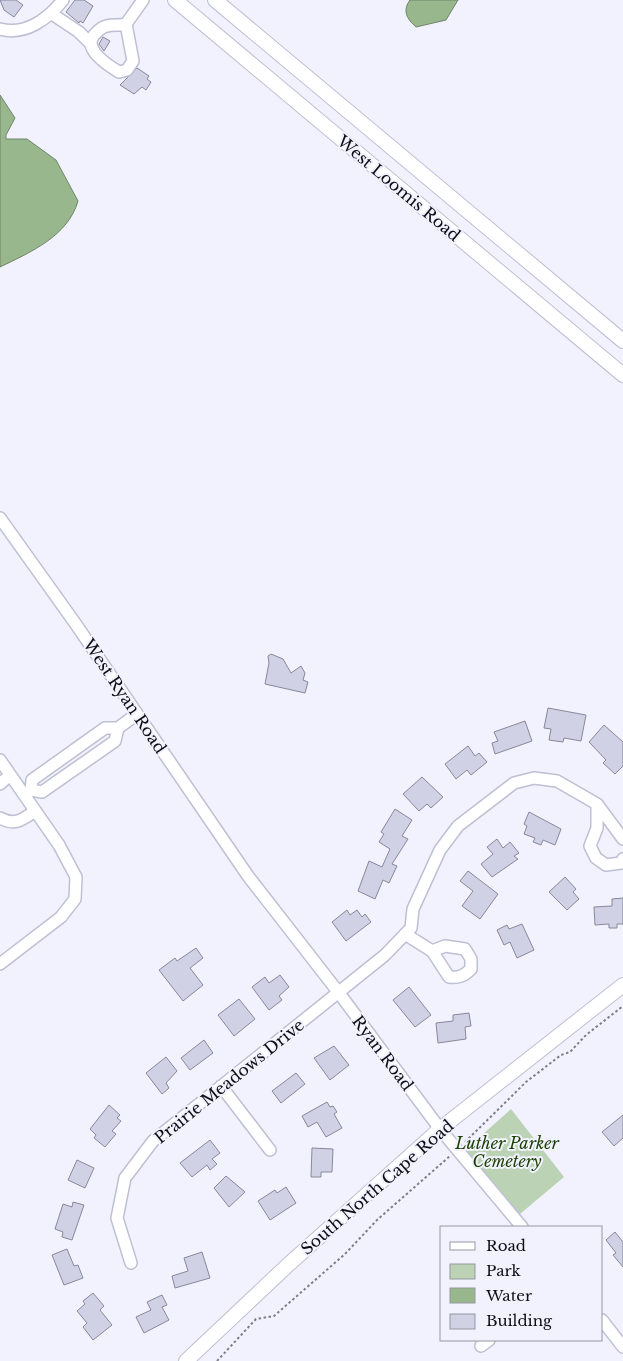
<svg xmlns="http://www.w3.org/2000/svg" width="623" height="1361" viewBox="0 0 623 1361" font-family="'Libre Baskerville',serif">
<rect width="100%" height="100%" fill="#f1f2fe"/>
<!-- green -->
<path fill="#bcd2b4" d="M511,1109L564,1177L520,1214L465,1150Z"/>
<!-- water -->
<path fill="#99b78d" stroke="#6f8469" d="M410,0H458L446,20L416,27C407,19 402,11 410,0Z
M0,95L15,118L6,135V139H27L56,160L78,201C68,236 31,252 0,267Z"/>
<!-- building -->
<path fill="#d0d1e5" stroke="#87889b" d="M0,0H16L23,5L14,17L4,10Z
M75,0H84L93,6L83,23L80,21L79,23L66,12Z
M103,37L110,41L104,51L99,44Z
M137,68L149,76L147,79L151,82L146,90L142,87L134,94L120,85Z
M271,654L283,659L291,673L301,666L305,673L303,680L308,682L305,693L265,684L269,663L268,656Z
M548,708L586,715L581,741L564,738L563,742L549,740L551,729L544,728Z
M525,721L532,741L495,754L492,743L498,741L494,732Z
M604,725L623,742V766L615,774L603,763L606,760L589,742Z
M468,746L475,756L479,753L487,762L471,775L467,770L456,779L445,764Z
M422,777L443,797L431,808L427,804L419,811L403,794Z
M395,809L412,820L402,836L408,839L392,864L397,866L389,883L383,880L375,899L358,891L369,861L382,867L390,849L379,842L384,834L381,832Z
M529,812L561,829L555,845L543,840L541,845L533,842L535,838L524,834L527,826L524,824Z
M497,839L503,848L510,842L519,853L514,856L518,859L492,877L481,864L493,854L487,847Z
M468,871L498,894L480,919L462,906L473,891L460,881Z
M565,877L576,889L573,892L579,899L567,910L549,892Z
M623,898V924H617V928H609V924L595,925L594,907L612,906V899Z
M347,910L350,915L357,910L362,917L365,914L371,922L346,941L332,922Z
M522,924L534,950L517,958L510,942L504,945L497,930L507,925L509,929Z
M196,948L203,958L190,968L203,985L183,1001L159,970L175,958L177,961Z
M280,975L289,987L279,996L282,1000L269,1010L252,987L265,977L269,983Z
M409,987L431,1015L415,1027L393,1000Z
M239,999L255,1019L234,1036L218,1015Z
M469,1013L471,1026L465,1027L466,1039L438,1043L436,1023L453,1021V1015Z
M204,1040L213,1053L190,1070L181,1058Z
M334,1046L349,1065L330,1080L314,1058Z
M166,1057L177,1071L166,1083L169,1088L162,1094L146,1073Z
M296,1073L305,1084L281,1103L272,1091Z
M327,1102L330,1107L333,1106L337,1112L334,1114L342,1128L326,1137L317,1122L308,1127L302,1116Z
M109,1105L120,1115L117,1118L121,1121L112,1131L116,1134L105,1147L94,1138L96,1135L90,1129Z
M623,1115V1138L614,1146L602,1132Z
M210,1140L220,1153L212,1159L217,1164L210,1170L207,1165L192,1177L180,1163Z
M312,1148L333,1149L332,1172H321V1177H311Z
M77,1160L94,1168L85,1188L68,1180Z
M226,1176L245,1192L229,1207L214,1188Z
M286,1187L296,1203L270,1220L258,1201L275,1190L277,1193Z
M73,1202L84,1205L72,1240L62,1237L63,1232L55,1229L63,1204L72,1207Z
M615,1232L623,1242V1267L613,1255L616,1253L606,1240Z
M67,1249L74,1266L78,1265L83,1278L64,1285L52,1255Z
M202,1252L210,1278L175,1288L172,1276L188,1271L184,1258Z
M93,1293L104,1306L100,1310L112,1325L93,1340L83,1327L87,1323L77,1311L85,1304L83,1301Z
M162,1295L167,1305L162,1307L169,1320L144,1333L136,1317L151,1310L147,1302Z"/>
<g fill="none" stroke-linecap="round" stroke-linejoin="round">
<defs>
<path id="minor" d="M52,14L79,32L91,44
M126,24L133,61L127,70L119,72C109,66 82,49 94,35C98,31 101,27 107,26C113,24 120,26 126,24L143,0
M0,29C25,36 48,19 63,0
M0,518L75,623L248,876L339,993L440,1129L522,1227
M118,728L115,741L42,792L31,790L32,780L105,728H118L137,714
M0,760L59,845L76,877L75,899L61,917L0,964
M0,784L10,775
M597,804V828L590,846L596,858L606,865L621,863L623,859
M0,818C15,826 22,820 35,811
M405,934L432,951L449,977C459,978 464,976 471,969V959L465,949L445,946L432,951
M221,1086L270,1150
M131,1263L117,1218L125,1178L153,1141L385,955L411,928L413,909L440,850L458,826L514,783L534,778L557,781L597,804L623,839
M602,1320L623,1347
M481,1346L489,1340"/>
<path id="major" d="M175,0L623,375
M215,0L623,341
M186,1361L289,1264L440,1129L623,985"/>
</defs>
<!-- minor casing -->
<use href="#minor" stroke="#bebfd3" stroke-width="14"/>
<!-- major casing -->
<use href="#major" stroke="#bebfd3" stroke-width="16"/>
<!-- path -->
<path stroke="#7d7e87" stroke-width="2" stroke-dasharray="2.5 2.5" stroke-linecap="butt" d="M465,1142L526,1082L561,1055L570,1052L586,1035L623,1006
M217,1361L256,1319L274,1316L345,1254L377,1220L450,1156"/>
<!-- minor -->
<use href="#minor" stroke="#fff" stroke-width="11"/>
<!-- major -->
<use href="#major" stroke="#fff" stroke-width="14"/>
</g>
<g text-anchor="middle" stroke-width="4" stroke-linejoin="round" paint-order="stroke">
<!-- street labels -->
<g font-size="16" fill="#0d0e14" stroke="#f1f2fe">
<text transform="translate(399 188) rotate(40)" y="6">West Loomis Road</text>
<text transform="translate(125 696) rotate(56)" y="6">West Ryan Road</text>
<text transform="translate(383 1053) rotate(53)" y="6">Ryan Road</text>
<text transform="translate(229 1081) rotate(-39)" y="6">Prairie Meadows Drive</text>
<text transform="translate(377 1187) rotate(-41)" y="6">South North Cape Road</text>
</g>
<!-- park labels -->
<g font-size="16" font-style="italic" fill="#183e00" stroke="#f1f2fe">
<text x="507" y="1149">Luther Parker<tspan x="507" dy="18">Cemetery</tspan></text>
</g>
</g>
<!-- legend -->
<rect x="440" y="1226" width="162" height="115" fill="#f1f2fe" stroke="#9697a0"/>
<rect x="450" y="1242" width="25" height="8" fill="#ffffff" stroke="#9697a0"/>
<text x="486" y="1251" font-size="15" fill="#0d0e14">Road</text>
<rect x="450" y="1264" width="25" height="15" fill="#bcd2b4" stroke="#9697a0"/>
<text x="486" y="1276" font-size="15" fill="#0d0e14">Park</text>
<rect x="450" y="1288" width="25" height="15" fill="#99b78d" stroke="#9697a0"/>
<text x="486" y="1301" font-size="15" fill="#0d0e14">Water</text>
<rect x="450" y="1314" width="25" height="15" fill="#d0d1e5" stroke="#9697a0"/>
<text x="486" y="1326" font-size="15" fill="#0d0e14">Building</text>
</svg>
